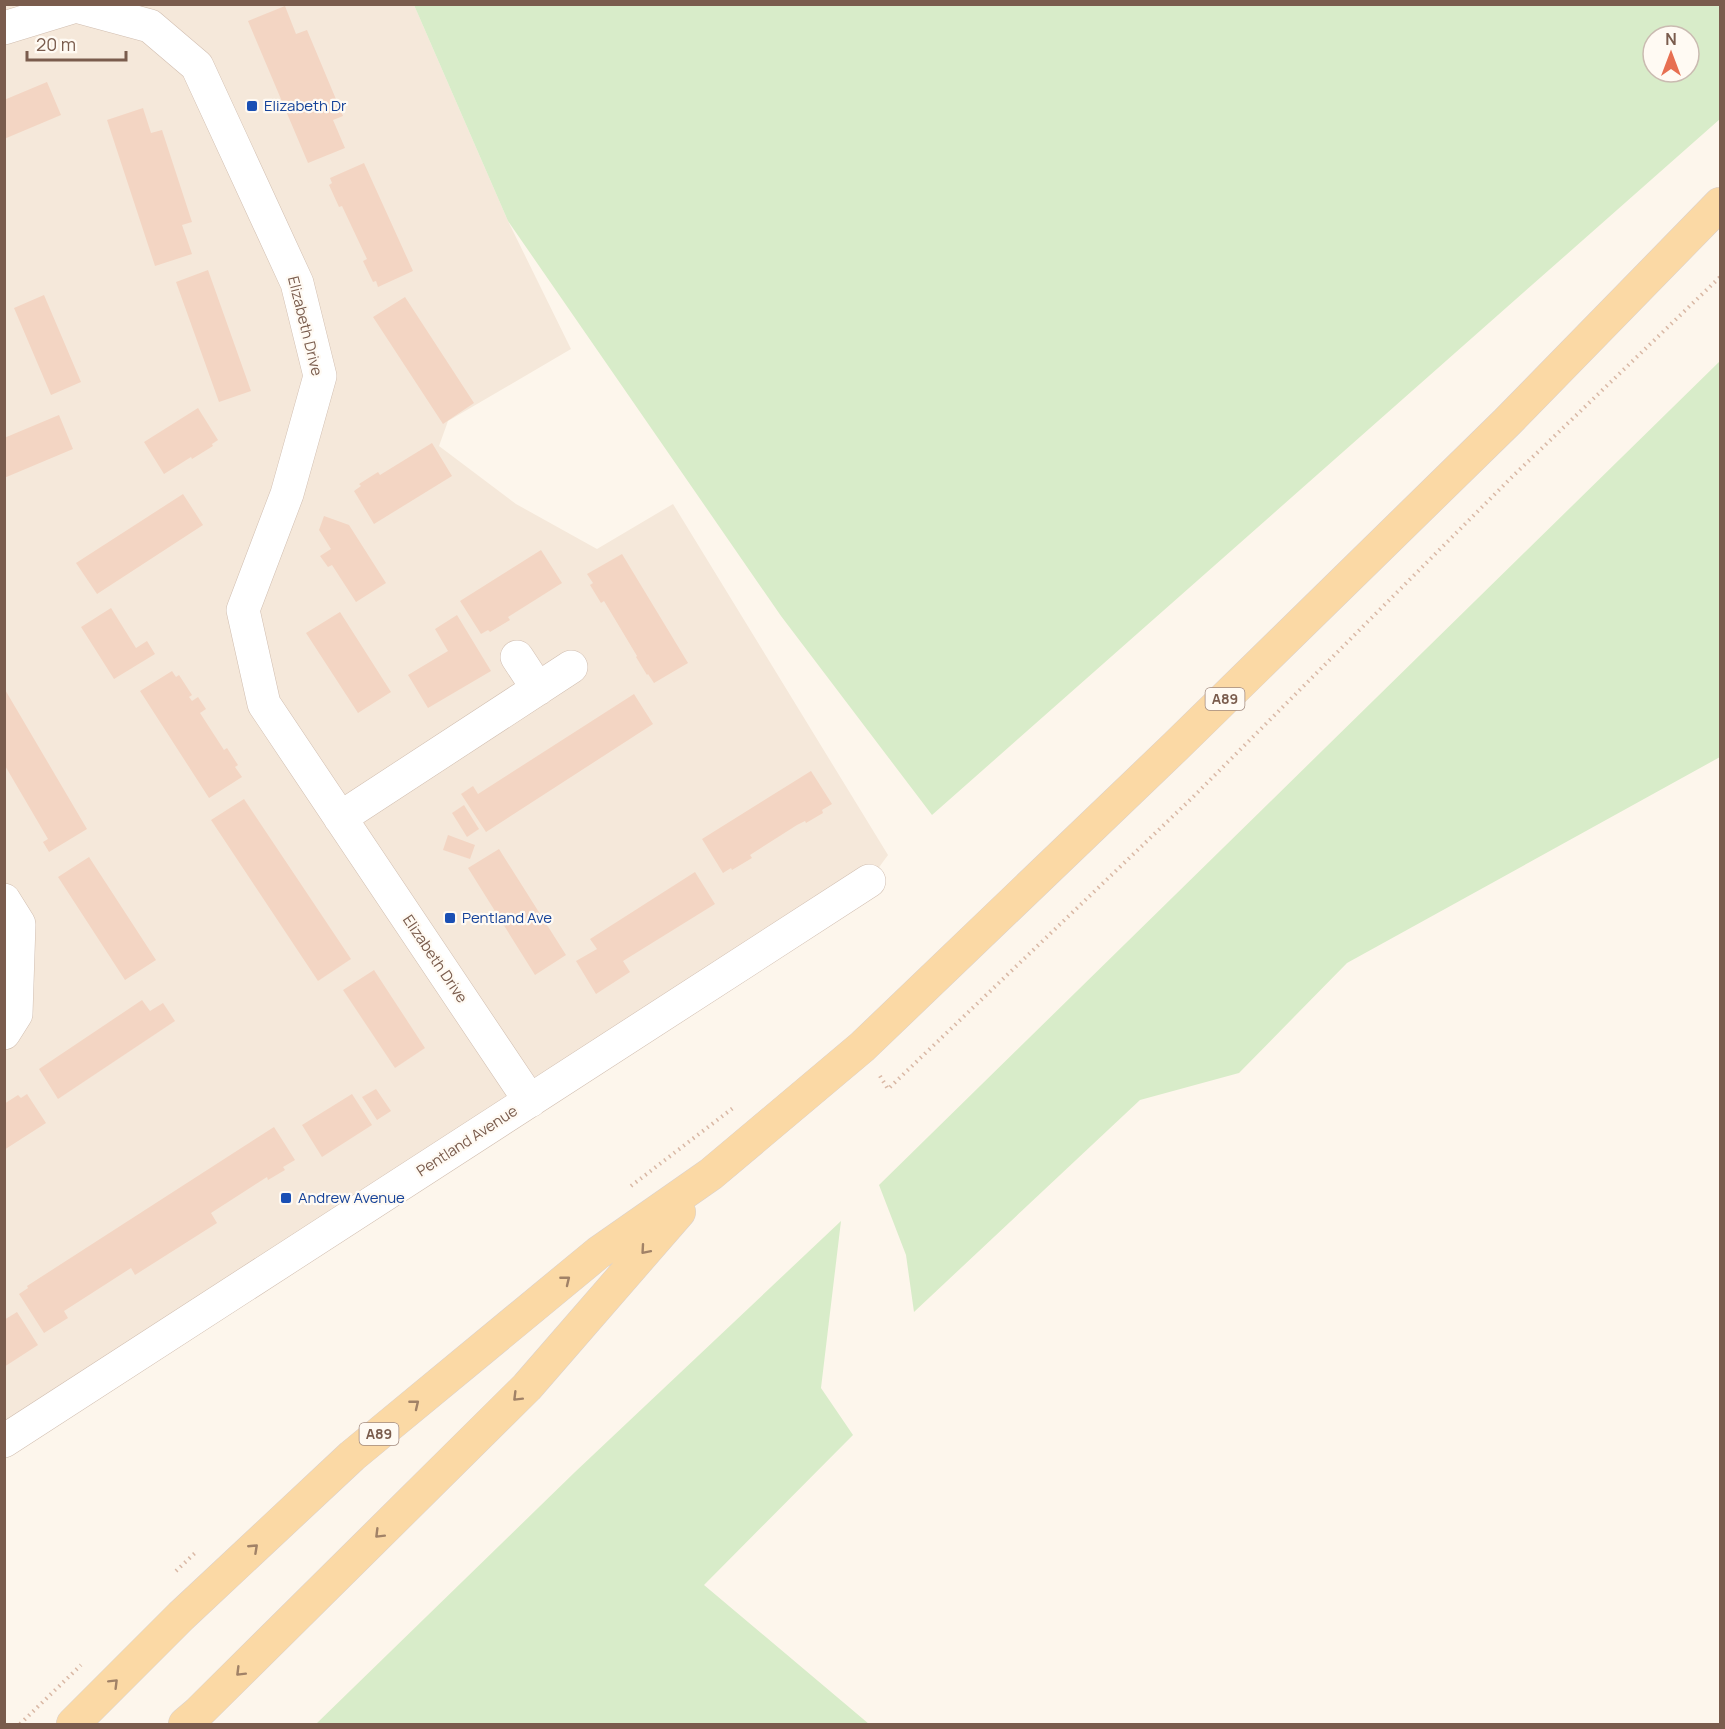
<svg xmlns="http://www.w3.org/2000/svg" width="1725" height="1729" viewBox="0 0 1725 1729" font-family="Manrope,sans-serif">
<rect width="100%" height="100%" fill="#fdf6ec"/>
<!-- residential -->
<path fill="#f5e8da" d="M5,5H414L508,221L571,349L448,421L439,446L516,504L597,549L673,504L888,855L869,881L5,1441Z"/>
<!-- green -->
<path fill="#d8ecc9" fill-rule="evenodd" d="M414,5H1720V119L932,815L781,616L508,221ZM1653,36H1689V72H1653Z
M1720,361V757L1347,963L1239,1073L1140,1100L914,1312L906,1255L879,1185Z
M841,1221L821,1388L853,1435L704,1585L869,1724H316L575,1472Z"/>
<!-- building -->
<path fill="#f3d5c3" d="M285,6L296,34L307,30L343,116L333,120L345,148L308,163L248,21Z
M47,82L61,115L4,139V100Z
M143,108L151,133L162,130L192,222L182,225L192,254L155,266L107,120Z
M364,163L413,271L378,287L376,281L373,282L363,261L367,259L342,206L339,207L329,185L332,183L330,178Z
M208,270L251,391L219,402L176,282Z
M44,295L81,382L51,395L14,308Z
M405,297L474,403L443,424L373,317Z
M198,408L218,440L212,444L213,446L192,459L191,457L164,474L144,442Z
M59,415L73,449L4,478V438Z
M432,443L452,476L374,524L354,491L361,486L359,484L378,472L380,475Z
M183,494L203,525L97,594L76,563Z
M324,516L349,525L386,583L356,602L332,565L328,567L320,556L331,549L319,530Z
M541,550L562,583L508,617L510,620L490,632L488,630L481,634L460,601Z
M622,554L688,663L654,683L648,674L647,675L636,657L637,656L604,601L601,603L590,585L593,583L587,574Z
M111,608L136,648L147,641L155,654L114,679L81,627Z
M340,612L391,692L358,713L306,633Z
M457,615L491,671L428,708L408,675L448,651L435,629Z
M172,671L176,677L179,675L192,695L189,697L192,701L198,697L206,709L200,713L224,750L227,748L238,765L235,767L242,777L209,798L140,691Z
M4,688L87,829L49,852L43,842L48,839L4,764Z
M634,694L653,724L486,832L461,794L473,786L478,794Z
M811,771L832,804L822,810L823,813L806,823L805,821L797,825L750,855L752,858L732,870L731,868L723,873L702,839Z
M244,799L351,959L318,981L211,820Z
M464,805L479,829L467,837L452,813Z
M448,835L475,845L470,859L443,850Z
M499,849L566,955L535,975L468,868Z
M89,857L156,960L125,980L58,877Z
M695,872L715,904L623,961L630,972L596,994L576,961L597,949L590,939Z
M374,970L425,1048L395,1068L343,990Z
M142,1000L150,1011L163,1003L175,1021L58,1099L39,1069Z
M376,1089L391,1111L377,1120L362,1097Z
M27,1094L46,1123L4,1150V1104L18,1095L21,1098Z
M352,1094L372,1125L322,1157L302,1125Z
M274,1127L295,1160L283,1167L285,1170L268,1180L267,1177L211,1213L217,1223L135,1275L131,1268L64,1311L68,1318L44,1333L19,1294L28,1288L27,1286Z
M17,1312L38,1345L4,1367V1320Z"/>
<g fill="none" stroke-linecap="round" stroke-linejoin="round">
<defs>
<path id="street" d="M4,28L76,6L150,26L197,66L297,283L320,376L287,494L243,610L264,704L530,1101
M517,657L538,689
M340,818L571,667
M4,900L19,924L16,1014L4,1033
M4,1441L869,881"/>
<path id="primary" d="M73,1724L181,1616L352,1456L598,1253L711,1174L862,1047L1175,747L1507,422L1720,204
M185,1724L198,1713L527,1387L679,1212"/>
</defs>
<!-- street casing -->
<use href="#street" stroke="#d1beb0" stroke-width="34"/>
<!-- primary casing -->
<use href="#primary" stroke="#dad1cd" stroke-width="34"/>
<!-- path -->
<path stroke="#d9b8a5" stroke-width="4" stroke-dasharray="1.5 4.5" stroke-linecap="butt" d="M880,1076L888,1089L1192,798L1514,475L1720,277
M631,1186L733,1108
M176,1571L196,1552
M20,1724L81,1665"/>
<!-- street -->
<use href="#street" stroke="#fff" stroke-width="33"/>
<!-- primary -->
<use href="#primary" stroke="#fbd9a5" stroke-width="33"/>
</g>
<!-- one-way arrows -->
<defs><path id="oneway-chevron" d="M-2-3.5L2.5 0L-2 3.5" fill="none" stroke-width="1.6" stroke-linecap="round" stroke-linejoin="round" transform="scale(1.5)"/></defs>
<g stroke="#a18267">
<use href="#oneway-chevron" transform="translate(645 1250) rotate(131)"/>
<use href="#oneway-chevron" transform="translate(566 1280) rotate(-39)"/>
<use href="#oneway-chevron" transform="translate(517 1397) rotate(135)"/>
<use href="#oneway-chevron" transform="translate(415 1404) rotate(-39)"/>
<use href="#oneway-chevron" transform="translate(379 1534) rotate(135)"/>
<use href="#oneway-chevron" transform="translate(254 1548) rotate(-43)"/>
<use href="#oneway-chevron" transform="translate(240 1672) rotate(135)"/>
<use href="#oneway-chevron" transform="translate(114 1683) rotate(-45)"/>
</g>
<!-- markers -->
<g fill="#1a4fb4" stroke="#fffaf3" stroke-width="2">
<rect x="246" y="100" width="12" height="12" rx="3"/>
<rect x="444" y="912" width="12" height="12" rx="3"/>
<rect x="280" y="1192" width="12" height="12" rx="3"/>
</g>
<g text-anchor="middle" stroke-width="4.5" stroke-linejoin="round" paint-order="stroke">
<!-- shield labels -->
<g fill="#fffaf3" stroke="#a28b7f" stroke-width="1.5">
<rect x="1205.5" y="688" width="39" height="22" rx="4.5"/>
<rect x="359.5" y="1423" width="39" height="22" rx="4.5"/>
</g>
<g font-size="14" font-weight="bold" fill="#7a5c4d">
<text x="1225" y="704">A89</text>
<text x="379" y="1439">A89</text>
</g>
<!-- transit labels -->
<g font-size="15" fill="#164399" stroke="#fffaf3" text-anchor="start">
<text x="264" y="111">Elizabeth Dr</text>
<text x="462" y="923">Pentland Ave</text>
<text x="298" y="1203">Andrew Avenue</text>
</g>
<!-- street labels -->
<g font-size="15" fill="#7a5c4d" stroke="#fffaf3">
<text transform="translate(305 326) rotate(76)" y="5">Elizabeth Drive</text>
<text transform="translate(435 959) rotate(56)" y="5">Elizabeth Drive</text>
<text transform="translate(467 1141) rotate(-33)" y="5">Pentland Avenue</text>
</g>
</g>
<!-- border -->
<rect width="1725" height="1729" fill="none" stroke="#7a5c4d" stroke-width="12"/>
<!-- north arrow -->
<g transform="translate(1671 54)"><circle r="28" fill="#fffaf3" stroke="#cabbb1" stroke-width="1.5"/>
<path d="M0-4.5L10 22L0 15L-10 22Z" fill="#e76f51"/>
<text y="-9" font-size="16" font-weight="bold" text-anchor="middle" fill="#7a5c4d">N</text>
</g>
<!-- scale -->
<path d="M27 51v9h99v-9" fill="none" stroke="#7a5c4d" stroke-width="3"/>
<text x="36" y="51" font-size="18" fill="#7a5c4d" stroke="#fffaf3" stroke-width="4.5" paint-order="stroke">20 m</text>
</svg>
